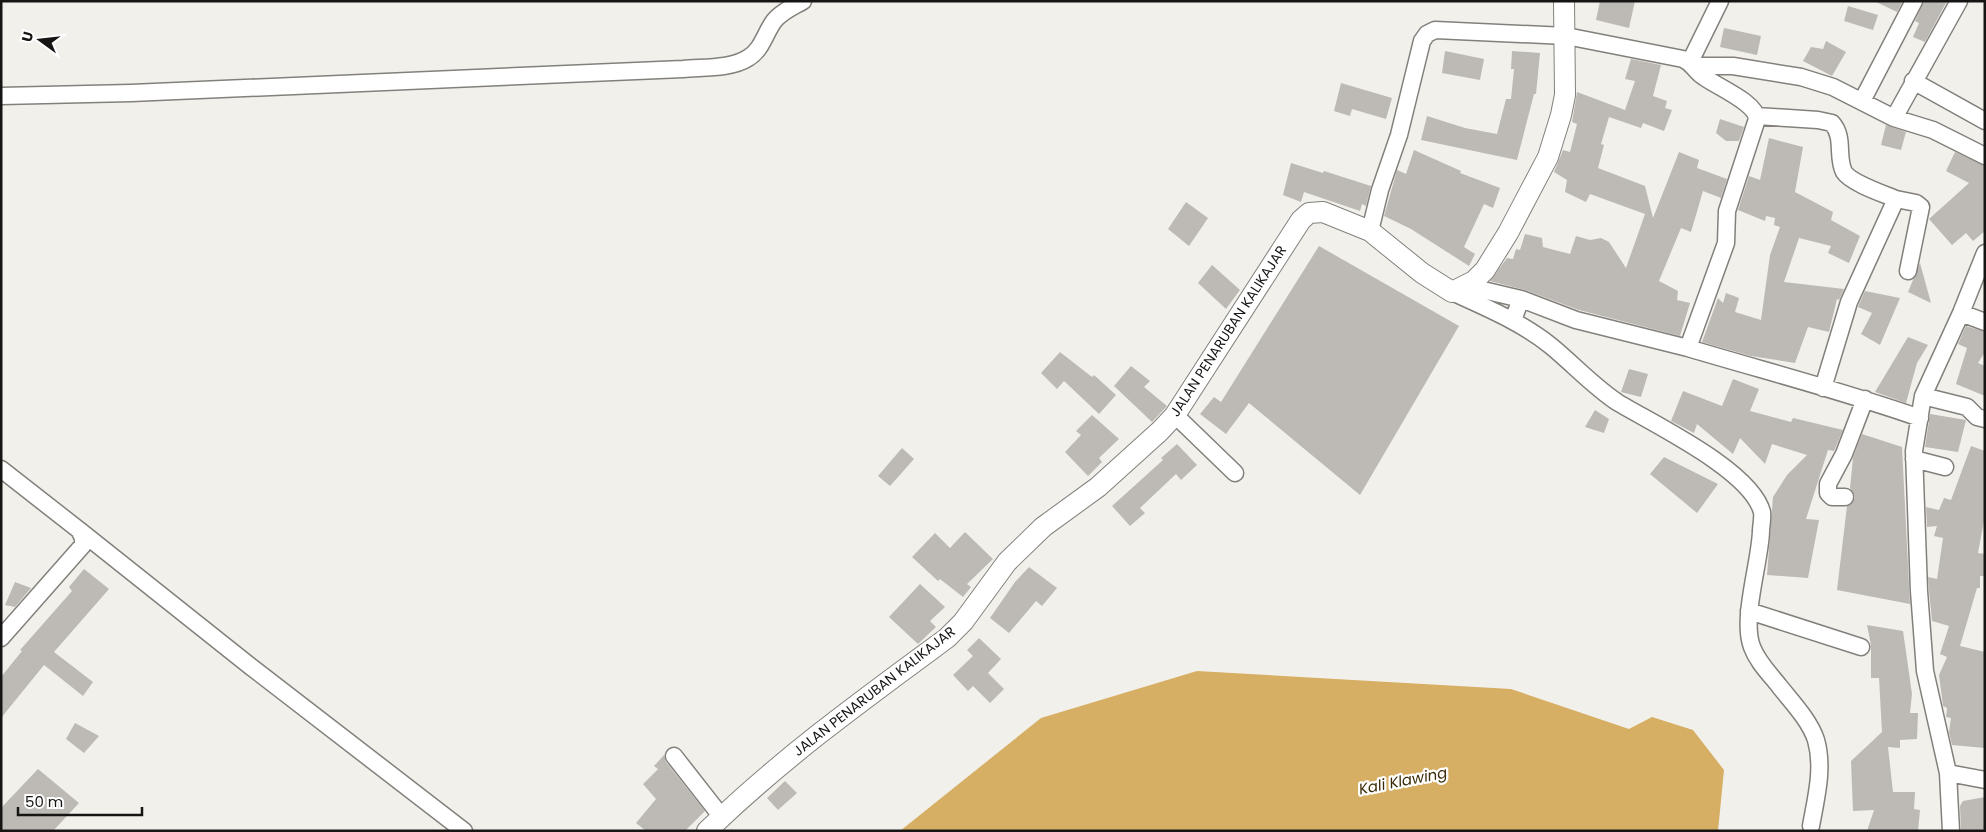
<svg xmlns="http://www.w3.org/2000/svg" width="1986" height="832" viewBox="0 0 1986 832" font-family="Poppins,sans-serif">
<rect width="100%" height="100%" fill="#f2f0eb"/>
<!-- water -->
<path fill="#d6af64" d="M1197,671L1511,689L1629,729L1652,717L1693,730L1724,770L1718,831H900L1041,718Z"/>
<!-- building -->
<path fill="#bdbab5" d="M1600,1H1635L1629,28L1596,20Z
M1874,1H1903L1897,12Z
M1924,1H1947L1925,42L1913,37L1919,23L1915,21Z
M1848,6L1878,15L1873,30L1844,21Z
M1724,28L1761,36L1757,55L1720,47Z
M1826,41L1846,52L1832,76L1803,61L1811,47L1823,49Z
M1445,51L1484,59L1480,80L1442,73Z
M1512,51L1540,53L1536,94H1534L1517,160L1421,140L1427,116L1465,128L1497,134L1506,99H1511L1514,69H1511Z
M1631,59L1661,65L1653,96L1667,101L1665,108L1672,110L1664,131L1643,123L1641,128L1609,117L1601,144L1604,145L1598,168L1645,186L1653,218L1679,152L1699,160L1697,168L1727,179L1721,198L1703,191L1691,232L1681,228L1659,281L1678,291L1677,300L1690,303L1680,336L1579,310L1525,290L1490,281L1507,258L1513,259L1516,249L1520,250L1525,234L1542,238L1543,247L1570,254L1576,236L1590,240L1601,238L1609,242L1626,268L1645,214L1590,194L1586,202L1565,192L1567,180L1554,172L1563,150L1570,152L1577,124L1572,122L1577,92L1625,110L1635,81L1625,79Z
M1341,83L1392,98L1386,119L1352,109L1350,116L1334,111Z
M1720,119L1744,127L1739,141H1726L1716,133Z
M1886,125L1906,132L1901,150L1881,145Z
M1769,138L1803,147L1795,192L1833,212L1831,220L1860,236L1849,263L1828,253L1831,246L1799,238L1784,282L1844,289L1839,300L1837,299L1829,332L1808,327L1795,363L1751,356L1702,342L1718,298L1723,303L1726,293L1739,298L1735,312L1761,320L1770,255L1780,227L1774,225L1775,218L1766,216L1765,221L1738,210L1749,176L1760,180Z
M1414,150L1461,171L1460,173L1500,188L1493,208L1484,204L1464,247L1475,254L1469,266L1411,229L1384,216L1397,170L1406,174Z
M1955,152L1985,166V231L1973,241L1966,233L1952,245L1929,219L1969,183L1946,171Z
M1291,163L1323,173L1324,171L1371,186L1366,206L1362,204L1360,211L1304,192L1301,202L1283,195Z
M1186,202L1208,218L1189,246L1168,229Z
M1319,246L1459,326L1360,495L1249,403L1226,434L1200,414L1214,397L1221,402Z
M1920,263L1931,303L1908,292Z
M1212,265L1240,290L1226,309L1198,283Z
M1865,291L1900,298L1880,345L1861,334L1872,313L1858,307Z
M1966,326L1985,332V352L1978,363L1985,366V396L1956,384L1967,348L1958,344Z
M1908,337L1928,345L1917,363L1906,403L1875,392Z
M1060,352L1092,377L1094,375L1116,395L1099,414L1064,381L1057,389L1041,373Z
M1131,366L1150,381L1144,387L1167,406L1152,422L1114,386Z
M1629,369L1648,374L1641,397L1621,392Z
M1733,379L1759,389L1750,411L1791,422L1793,418L1843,430L1834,451L1828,450L1806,519L1819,520L1808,578L1767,575L1773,497L1787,475L1807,455L1772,444L1765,464L1740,438L1733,454L1697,424L1694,433L1671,421L1683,391L1722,406Z
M1595,410L1609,419L1604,433L1585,427Z
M1930,414L1966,420L1958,452L1925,447Z
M1092,415L1119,439L1099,458L1102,462L1088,476L1065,452L1081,435L1076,431Z
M1862,434L1902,447L1910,604L1837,590L1847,506L1853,502L1855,497L1850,488L1853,458Z
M1177,444L1197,465L1181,480L1176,474L1140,508L1145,513L1130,526L1112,506L1163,460L1161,458Z
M1971,446L1985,451V515L1978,553L1985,554V576H1980V588H1977L1960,646L1985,652V748L1952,745L1949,732L1951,718L1946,717L1947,708L1943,706L1939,675L1947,657L1940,654L1949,626L1932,621L1929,590L1928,577L1937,579L1943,538L1934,536L1937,526L1927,527L1926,507L1939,510L1944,498L1951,500Z
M902,448L914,459L890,486L878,476Z
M1664,457L1718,484L1697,513L1650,474Z
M965,532L993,559L967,584L971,587L963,597L940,579L938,581L912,557L935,533L950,548Z
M1029,567L1057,588L1042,606L1036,601L1009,633L990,618L1015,582Z
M84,569L109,589L54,652L93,682L83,696L44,665L1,718V677L22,651L20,650L72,591L69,587Z
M15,582L31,588L15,607L5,605Z
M920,584L945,607L930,621L936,627L918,644L889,617Z
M1867,625L1903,631L1912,694L1910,713H1918L1917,739L1900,740V748L1888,747L1893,792H1915L1914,809L1920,810L1918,831H1867L1874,810L1853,811L1851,761L1882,732L1879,678H1871V645Z
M979,638L1001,659L988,673L1004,689L990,703L973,686L968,691L953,675L973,656L967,650Z
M75,723L99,736L84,753L66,739Z
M664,755L666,762L705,811L685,831H646L636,823L656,799L643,784L658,769L654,766Z
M38,769L79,803L53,831H1V808Z
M785,781L797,793L778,810L767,798Z
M1985,797V831H1961L1960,806L1963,801Z"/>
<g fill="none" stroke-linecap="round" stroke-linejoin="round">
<defs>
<path id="minor" d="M1690,62L1720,1
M1694,66H1733L1801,77L1833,87L1894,118L1933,130L1985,156
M1913,81L1985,121
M1,96L131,93L683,69C702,67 731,69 748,58C762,50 765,33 774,21C782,11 793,7 803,1
M1862,101L1914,1
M1757,116L1818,120L1832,123C1845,138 1836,156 1844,172C1851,183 1884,194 1896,199L1849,302L1823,388
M1894,118L1959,1
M1896,199L1916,203L1921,207L1908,271
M1370,231L1380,190L1399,135L1422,41L1427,34L1435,30L1566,36L1683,59C1692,63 1693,68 1700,74C1712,85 1756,101 1757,119L1727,211L1726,243L1688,348L1576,320L1521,299L1513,320
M1466,286L1521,299
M1452,292C1487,308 1521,322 1551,346C1573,364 1593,386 1617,402C1653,424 1751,470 1762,512C1763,518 1761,526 1761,531C1760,563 1741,619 1752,647C1758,663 1770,674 1780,687C1792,702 1810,721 1816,740C1824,768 1816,798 1811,826
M1961,313L1985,322
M1688,348C1765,371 1843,391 1920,418
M1923,396L1967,407L1977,417L1985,419
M1175,415L1235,473
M1914,459L1945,467
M1,469L79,530L83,538V545L1,638
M1845,497H1832L1828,493V484L1844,454L1865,399
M79,530L250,666L464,831
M1749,611L1861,647
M674,756L721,816
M1948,773L1985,780
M1951,831L1948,773L1925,671L1919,591L1914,451L1923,396L1961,313L1985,253"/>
<path id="tertiary" d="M707,831C781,759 864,699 947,638L963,622L1007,562L1043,527L1098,487L1160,431L1175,415L1301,220L1309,213L1323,212L1370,231L1422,273L1452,292L1474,281L1485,270L1508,233L1548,157L1561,115L1565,95L1564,1"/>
</defs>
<!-- minor casing -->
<use href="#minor" stroke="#83807c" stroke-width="19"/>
<!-- tertiary casing -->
<use href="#tertiary" stroke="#83807c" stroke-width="22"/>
<!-- minor -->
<use href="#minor" stroke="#fff" stroke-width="16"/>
<!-- tertiary -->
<use href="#tertiary" stroke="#fff" stroke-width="20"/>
</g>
<g text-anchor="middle" stroke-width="4.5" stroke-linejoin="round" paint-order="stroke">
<!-- street labels -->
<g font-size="14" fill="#161513" stroke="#fff">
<text transform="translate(1228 331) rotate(-57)" y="5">JALAN PENARUBAN KALIKAJAR</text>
<text transform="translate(874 691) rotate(-38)" y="5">JALAN PENARUBAN KALIKAJAR</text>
</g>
<!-- water labels -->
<g font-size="15" font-style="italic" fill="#3a2a07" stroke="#fff">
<text transform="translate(1403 781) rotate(-11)" y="5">Kali Klawing</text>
</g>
</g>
<!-- border -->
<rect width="1986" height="832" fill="none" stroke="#161513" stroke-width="5"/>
<!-- north arrow -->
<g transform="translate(40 40) rotate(285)" stroke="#ffffff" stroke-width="4" paint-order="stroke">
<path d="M0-4L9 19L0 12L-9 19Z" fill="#161513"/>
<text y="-8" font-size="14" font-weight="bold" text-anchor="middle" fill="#161513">U</text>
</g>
<!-- scale -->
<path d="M18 807v8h124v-8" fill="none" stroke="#161513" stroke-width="2.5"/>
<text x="25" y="807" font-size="15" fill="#161513" stroke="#ffffff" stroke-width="4" paint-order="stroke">50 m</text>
</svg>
